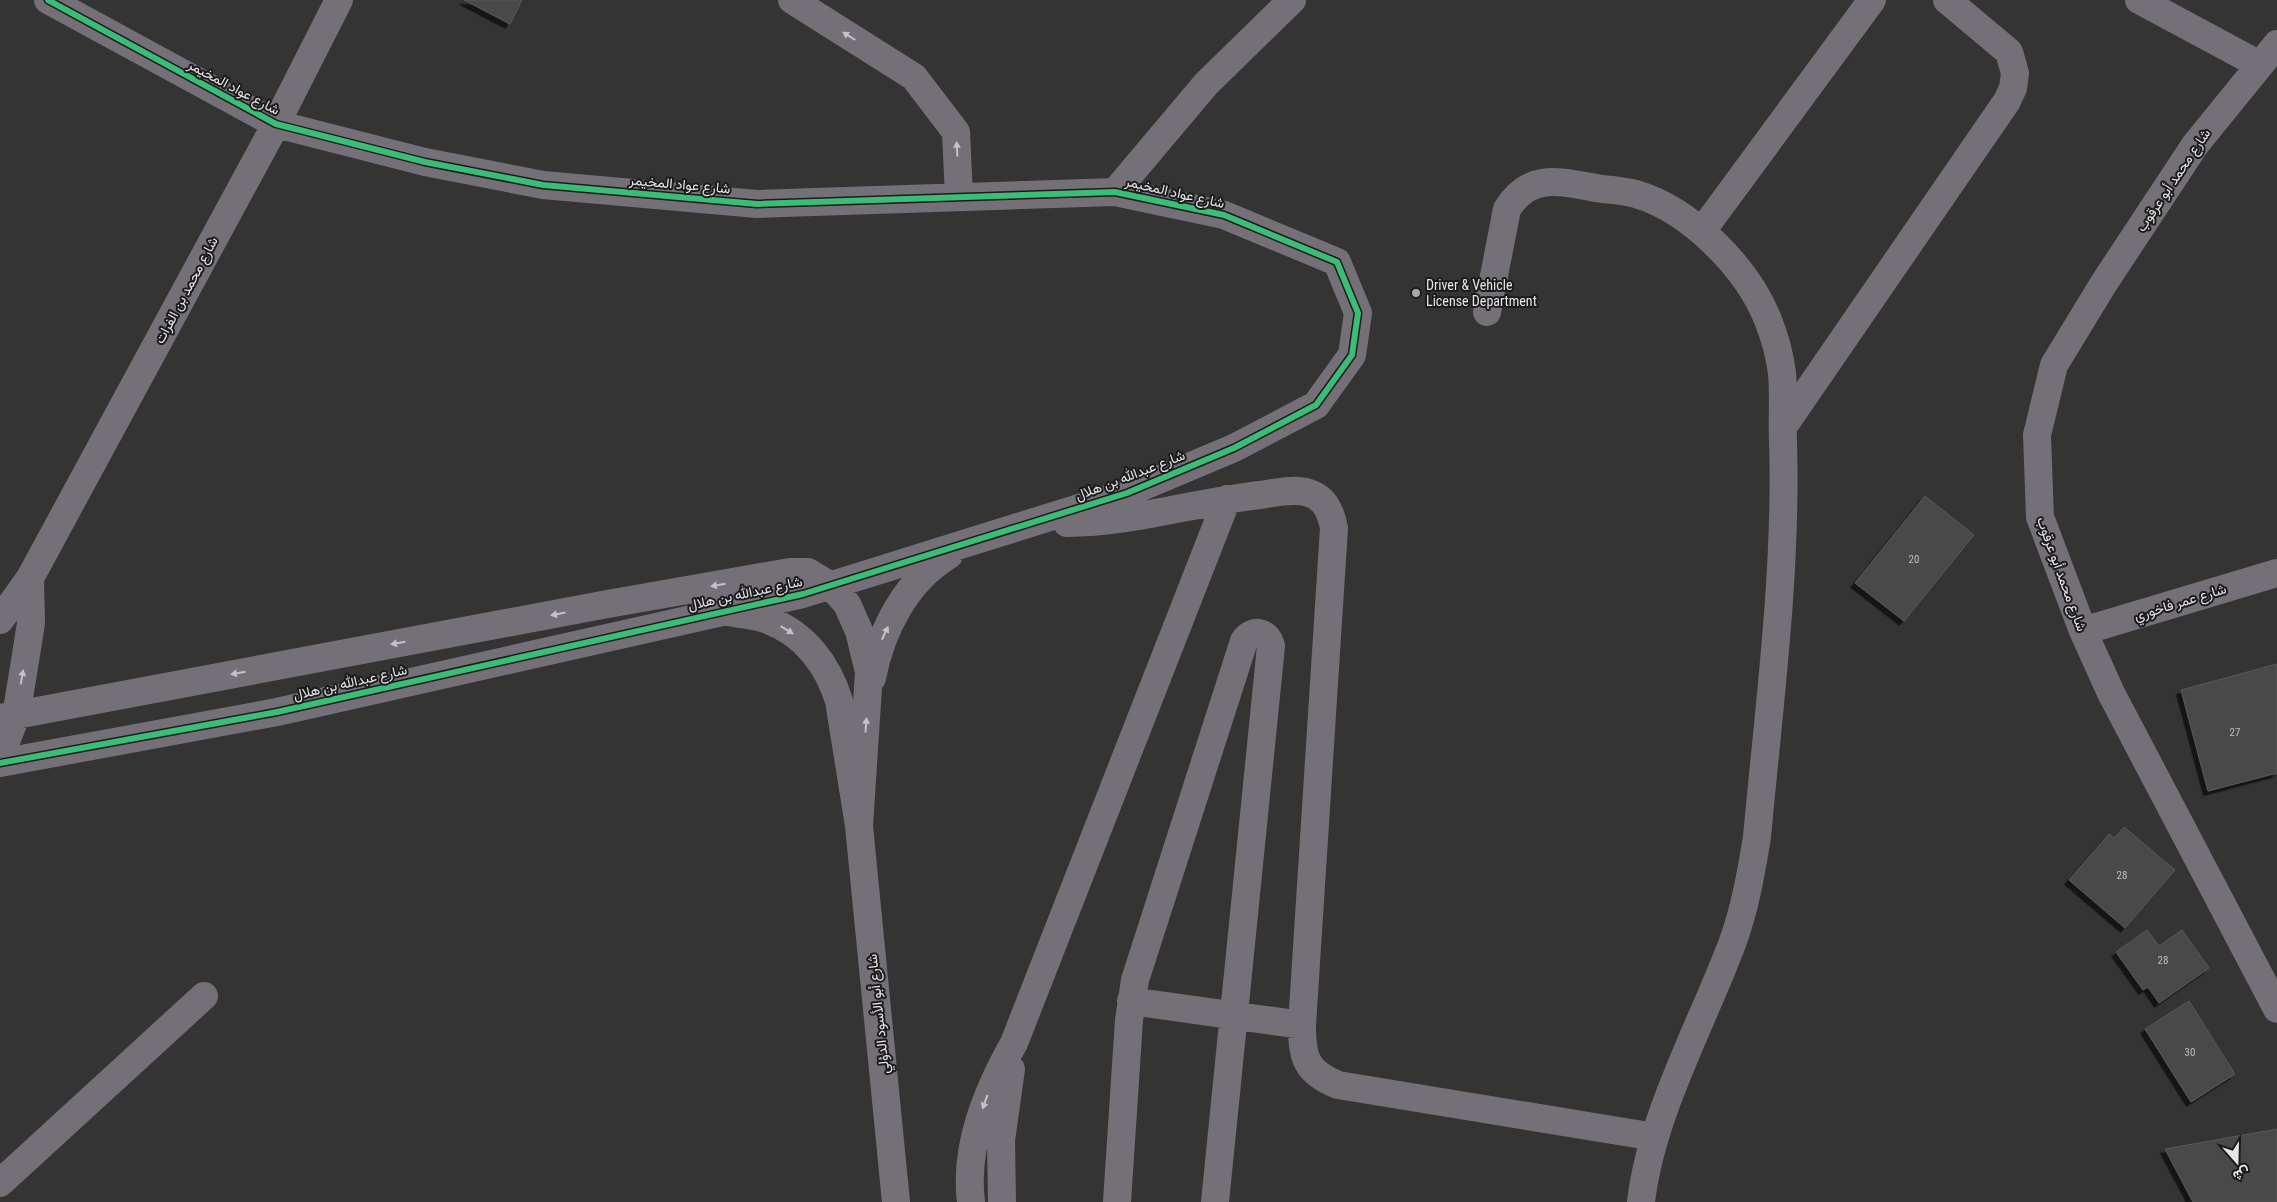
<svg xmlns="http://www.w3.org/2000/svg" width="2277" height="1202" viewBox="0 0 2277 1202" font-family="'Roboto Condensed',Vazirmatn,sans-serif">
<defs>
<filter id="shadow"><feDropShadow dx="-4.5" dy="4.5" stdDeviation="0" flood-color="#0009"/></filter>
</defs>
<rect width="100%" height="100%" fill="#343434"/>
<!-- building -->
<path fill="#484848" stroke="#5a595a" filter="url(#shadow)" d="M464,0H522L510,24Z
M1925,496L1974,535L1904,621L1855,583Z
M2277,664V773L2208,791L2181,690Z
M2124,827L2175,870L2125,928L2069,880L2109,834L2114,838Z
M2147,930L2159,946L2182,930L2209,968L2159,1003L2148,987L2143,990L2116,952Z
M2189,1001L2235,1074L2191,1102L2145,1029Z
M2277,1129V1202H2193L2165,1149Z"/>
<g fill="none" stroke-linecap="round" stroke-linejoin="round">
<!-- minor -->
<path stroke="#756f78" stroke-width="28" d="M792,0L914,77L956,132L959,197
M2139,0L2260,65
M2277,44L2195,145L2104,283L2054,365L2037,435L2040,517L2083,631L2111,693L2277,1009
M1115,192L1206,84L1292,0
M1702,231L1872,0
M1487,312L1507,209C1531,170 1564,183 1602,189C1613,190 1625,191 1636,194C1690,210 1747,267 1768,320C1774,335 1780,357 1782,373C1784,396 1782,419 1783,441C1787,574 1769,705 1757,837C1751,873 1745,909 1732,944C1701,1026 1651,1115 1641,1202
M1783,427L2007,101L2013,88L2015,73L2009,52L1947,0
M1067,523C1131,523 1196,502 1260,495C1275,493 1294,488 1309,493C1325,498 1331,512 1334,528L1302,1025C1302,1058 1306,1072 1338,1085L1655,1137
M734,613C745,615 758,616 768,620C805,634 828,665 839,701L859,826L896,1202
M0,620L30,578L276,124L339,0
M2083,631L2277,573
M872,678C881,630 906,581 949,555
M0,718L602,605L790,572H808L831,586L847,604L859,631L869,672L859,826
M0,757L16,716L25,661L31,623L30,578
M0,763L277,712L803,594L1127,493L1234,448L1316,405L1352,355L1358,313L1337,262L1224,215L1115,192L757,204L543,185L425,162L276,124L48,0
M1131,1001L1302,1025
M0,1183L204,996
M971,1202C964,1146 987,1091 1014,1043L1227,499
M1002,1202L1001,1140L1011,1069
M1117,1202L1129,1020L1135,980L1244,641C1252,629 1267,630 1271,646L1215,1202"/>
<defs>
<path id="cycleway" d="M0,763L277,712L803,594L1127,493L1234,448L1316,405L1352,355L1358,313L1337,262L1224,215L1115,192L757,204L543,185L425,162L276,124L48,0"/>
</defs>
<!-- cycleway casing -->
<use href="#cycleway" stroke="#1c1b1c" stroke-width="9"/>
<!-- cycleway -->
<use href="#cycleway" stroke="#3abd76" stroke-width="6"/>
</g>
<!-- one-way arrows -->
<defs><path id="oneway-solid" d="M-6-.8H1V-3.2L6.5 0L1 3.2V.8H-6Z" transform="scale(1.25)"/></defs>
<g fill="#c4c2c6">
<use href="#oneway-solid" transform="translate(849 36) rotate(-148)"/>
<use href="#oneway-solid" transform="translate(957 149) rotate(-93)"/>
<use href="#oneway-solid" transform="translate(718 585) rotate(170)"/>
<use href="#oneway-solid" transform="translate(558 614) rotate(169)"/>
<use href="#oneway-solid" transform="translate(787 630) rotate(31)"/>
<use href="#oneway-solid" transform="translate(885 633) rotate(-65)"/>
<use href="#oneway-solid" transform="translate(398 643) rotate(170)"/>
<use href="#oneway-solid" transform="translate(238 673) rotate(170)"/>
<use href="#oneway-solid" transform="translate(22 677) rotate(-80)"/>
<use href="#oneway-solid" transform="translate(866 725) rotate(-86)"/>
<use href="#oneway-solid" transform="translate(985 1102) rotate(110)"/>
</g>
<!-- markers -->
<circle fill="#a8a7a8" stroke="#1c1b1c" stroke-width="2" cx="1416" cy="293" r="5"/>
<g text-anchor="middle" stroke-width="4" stroke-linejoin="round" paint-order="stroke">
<!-- number labels -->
<g font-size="11" fill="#bebebf">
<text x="1914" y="563">20</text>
<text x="2235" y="736">27</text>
<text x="2122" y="879">28</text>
<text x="2163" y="964">28</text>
<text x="2190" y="1056">30</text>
</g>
<!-- street labels -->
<g font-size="14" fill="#e6e5e7" stroke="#1c1b1c">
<text transform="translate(234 87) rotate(28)" y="5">شارع عواد المخيمر</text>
<text transform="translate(2173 180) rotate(-56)" y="5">شارع محمد أبو عرقوب</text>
<text transform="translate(680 184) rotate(5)" y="5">شارع عواد المخيمر</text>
<text transform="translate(1175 192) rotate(13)" y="5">شارع عواد المخيمر</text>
<text transform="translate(186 290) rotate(-62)" y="5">شارع محمد بن الفرات</text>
<text transform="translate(1130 475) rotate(-21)" y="5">شارع عبدالله بن هلال</text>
<text transform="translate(2062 574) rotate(70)" y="5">شارع محمد أبو عرقوب</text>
<text transform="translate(745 593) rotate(-12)" y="5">شارع عبدالله بن هلال</text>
<text transform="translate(2180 602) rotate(-17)" y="5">شارع عمر فاخوري</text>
<text transform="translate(350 682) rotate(-13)" y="5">شارع عبدالله بن هلال</text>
<text transform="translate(878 1014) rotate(-96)" y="5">شارع أبو الأسود الدؤلي</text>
</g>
<!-- poi labels -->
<g font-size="14" fill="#e6e5e7" stroke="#1c1b1c" text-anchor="start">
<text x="1426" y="290">Driver &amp; Vehicle<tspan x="1426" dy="16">License Department</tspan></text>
</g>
</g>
<!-- north arrow -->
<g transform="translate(2237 1162) rotate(160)" stroke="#1c1b1c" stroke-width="4" paint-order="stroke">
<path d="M0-4L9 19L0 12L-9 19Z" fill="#e6e5e7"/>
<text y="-8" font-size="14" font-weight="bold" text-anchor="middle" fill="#e6e5e7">ش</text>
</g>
</svg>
